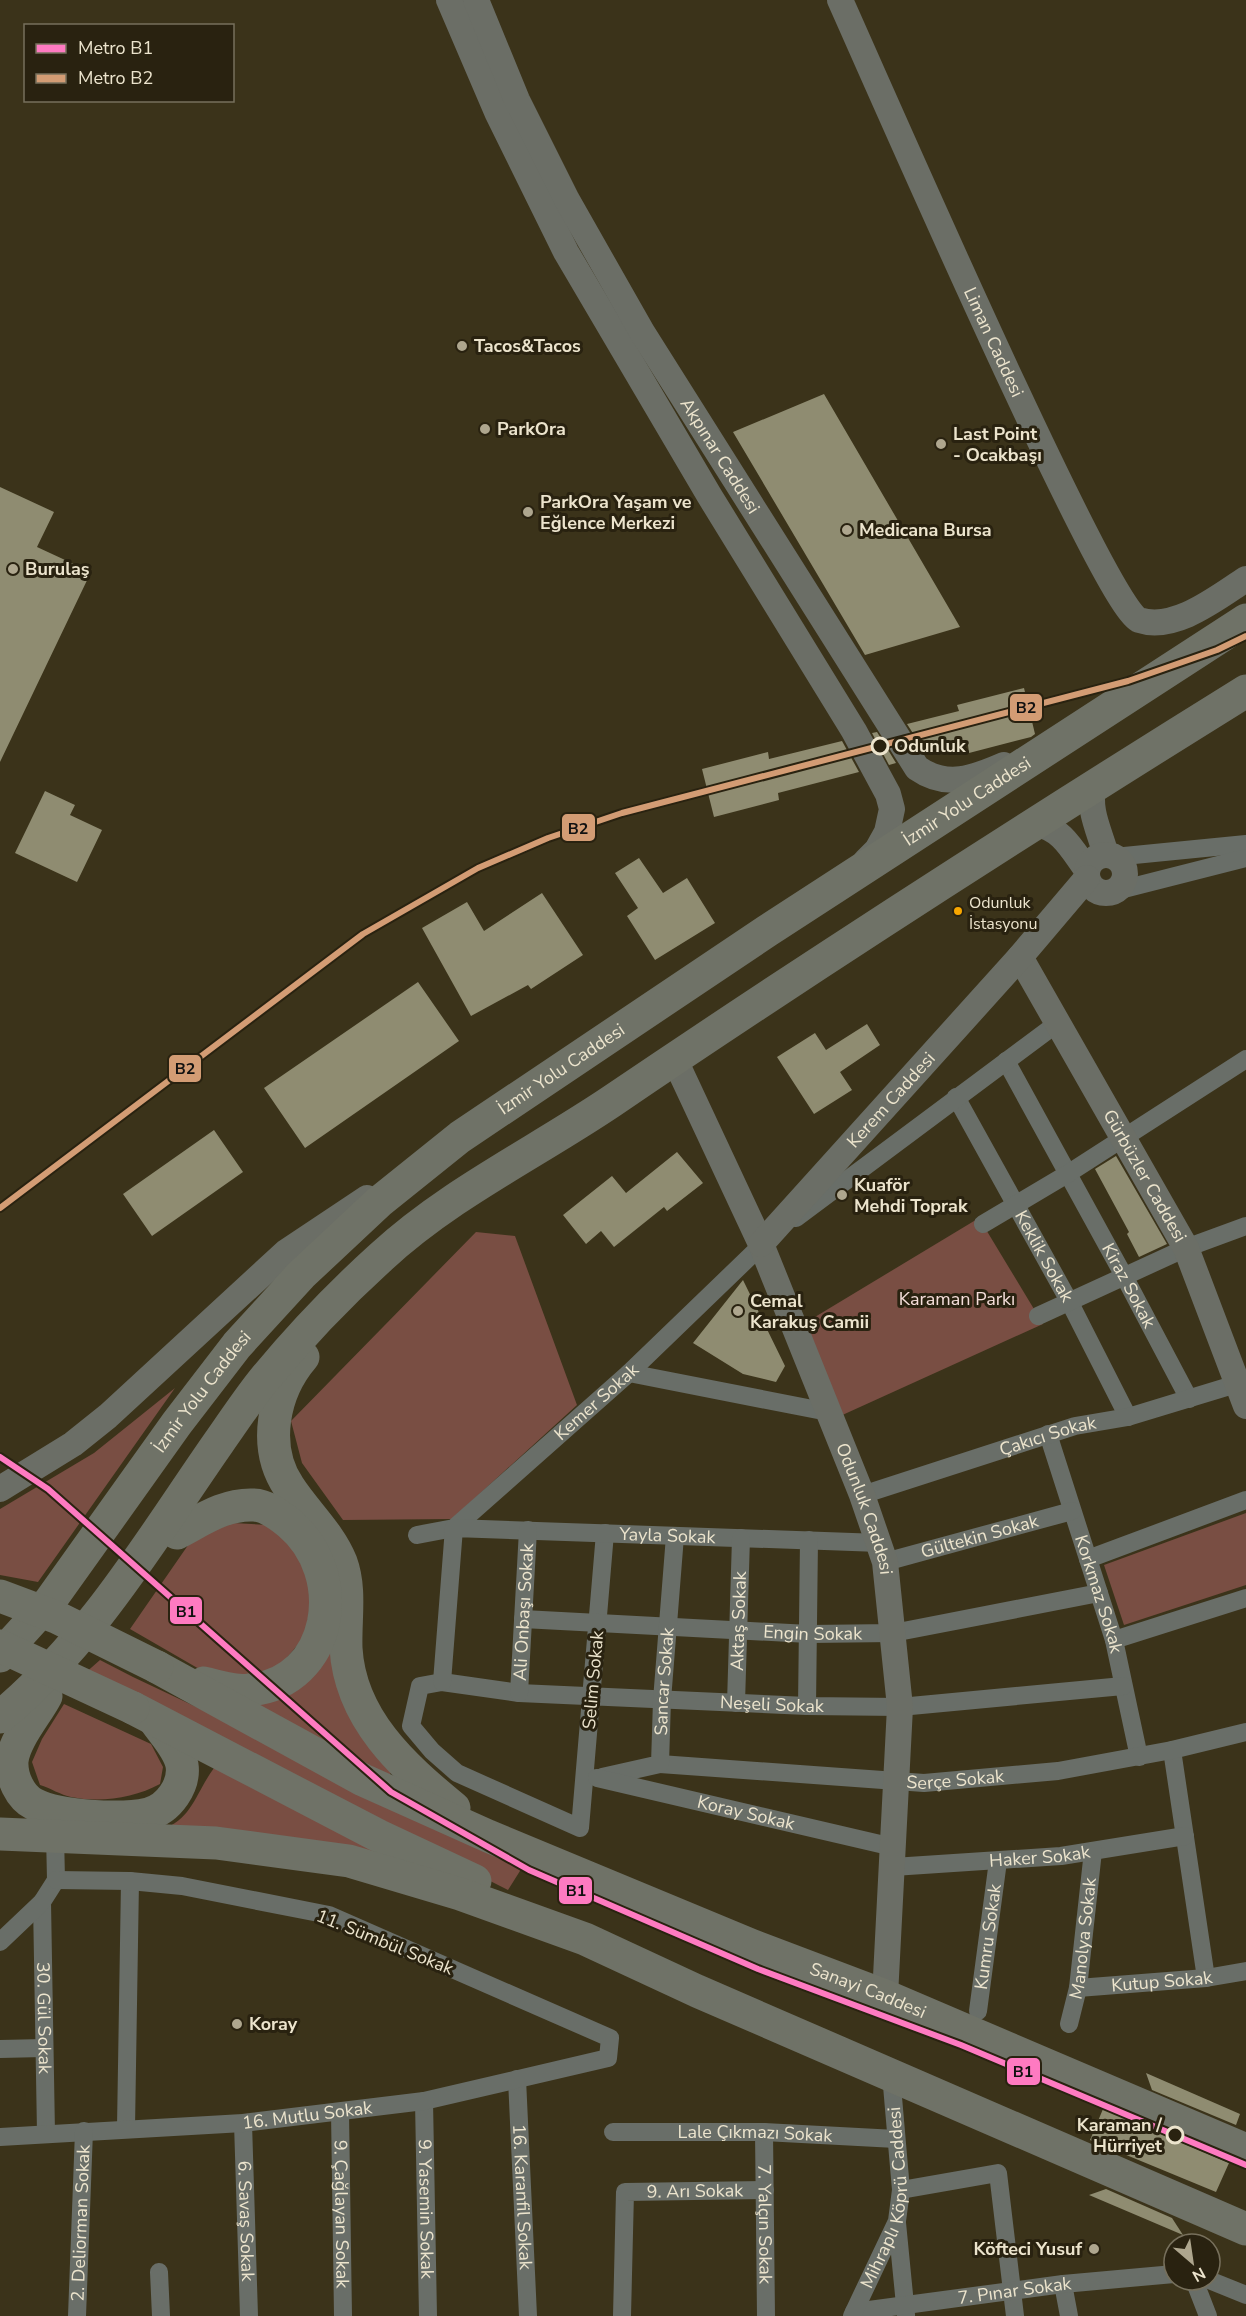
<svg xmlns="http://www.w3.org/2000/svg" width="1246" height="2316" viewBox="0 0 1246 2316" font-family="'Nunito Sans',sans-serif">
<rect width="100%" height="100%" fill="#3b331a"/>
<!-- green -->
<path fill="#794e43" d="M979,1218L1043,1324L838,1417L800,1326Z
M476,1232L515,1236L577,1405L452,1519L343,1520L302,1463L291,1421Z
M175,1388L38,1582L0,1575V1509L94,1453Z
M1246,1513V1585L1124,1625L1104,1565Z
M233,1523L268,1525L294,1549L307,1577L311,1601L305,1636L280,1666L247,1678L213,1677L130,1629L193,1538Z
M337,1611L393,1770L387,1778L234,1703L275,1695Z
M100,1660L133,1677L525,1863L508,1890L83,1675Z
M64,1704L151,1744L163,1767L160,1784C134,1798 101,1803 71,1797C61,1795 50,1788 40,1785L32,1762L42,1739Z
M214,1768L382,1849L379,1857L162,1829C192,1820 196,1792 214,1768Z"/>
<!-- building -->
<path fill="#8f8c71" d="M824,394L960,627L865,655L733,432Z
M0,487L54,512L37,547L91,572L0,762Z
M1024,688L1035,734L1031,737L969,753L968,745L927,755L907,724L959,711L957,705Z
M877,732L896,763L889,765L872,733Z
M842,741L859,772L778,793L779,800L714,817L702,769L768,752L769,759Z
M45,791L75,805L70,815L102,830L77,882L15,853Z
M639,858L663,893L687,878L715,923L655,960L627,916L638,908L615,873Z
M542,893L583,955L531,989L528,985L471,1016L422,928L467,902L484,931Z
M418,982L459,1041L305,1148L264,1088Z
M867,1024L880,1045L840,1072L852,1090L814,1114L777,1057L815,1033L826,1050Z
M214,1130L243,1172L152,1236L123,1194Z
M677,1152L703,1183L667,1211L664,1207L614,1247L601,1231L586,1244L563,1215L612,1176L626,1193Z
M1116,1156L1167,1244L1139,1257L1127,1234L1129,1232L1095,1169Z
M743,1280L785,1366L776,1382L743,1374L693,1343Z
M1146,2073L1240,2114L1236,2125L1152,2090Z
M1103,2109L1229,2163L1216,2192L1090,2140Z
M1106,2189L1172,2218L1183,2235L1089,2195Z"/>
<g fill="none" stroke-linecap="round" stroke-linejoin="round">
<!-- street -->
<g stroke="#696e68" stroke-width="18">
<path d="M1114,857L1246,844"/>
<path d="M1112,892L1246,858"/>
<path id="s1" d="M1006,1061L1124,1276L1189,1399"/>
<path id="s2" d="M956,1097L1069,1301L1128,1417"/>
<path d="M796,1218L1059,1022"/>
<path d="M983,1224L1069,1173L1246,1059"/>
<path d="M1038,1316L1186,1248L1246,1226"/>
<path d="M629,1373L828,1412"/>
<path id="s3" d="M1048,1434L1114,1640L1139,1757"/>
<path id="s4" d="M862,1495L1075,1426L1128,1417L1246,1381"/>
<path id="s5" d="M605,1533L580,1828L457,1773L432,1751L411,1726L420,1686L442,1682L519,1693L807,1706L900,1707L1123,1686"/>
<path id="s6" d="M417,1535L454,1528L629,1373L769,1238"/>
<path d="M1088,1559L1246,1500"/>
<path id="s7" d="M885,1562L1072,1511"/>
<path id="s8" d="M523,1619L809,1634L893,1633L1099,1593"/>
<path d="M1114,1640L1246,1598"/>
<path id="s9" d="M442,1682L454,1528L880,1543"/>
<path id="s10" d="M519,1693L528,1530"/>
<path id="s11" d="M736,1703L741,1538"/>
<path d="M807,1706L809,1540"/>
<path d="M1172,1750L1206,1978"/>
<path id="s12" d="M660,1764L924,1783L1058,1771L1172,1750L1246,1732"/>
<path id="s13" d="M602,1777L660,1764L662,1700L675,1536"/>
<path id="s14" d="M597,1778L893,1847"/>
<path id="s15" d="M893,1867L1061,1856L1185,1836"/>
<path id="s16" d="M42,1902L46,2133"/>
<path d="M0,1942L42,1902L56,1880L55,1834"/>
<path id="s17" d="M1078,1988L1206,1978L1246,1971"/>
<path id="s18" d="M978,2011L998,1861"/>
<path id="s19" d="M1069,2024L1078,1988L1093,1851"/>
<path d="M0,2049L44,2048"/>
<path id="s20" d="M517,2079L528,2316"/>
<path id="s21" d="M424,2101L428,2316"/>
<path id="s22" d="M340,2112L343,2316"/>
<path id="s23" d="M243,2123L249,2316"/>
<path d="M126,2128L130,1881"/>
<path id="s24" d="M613,2132H764L896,2139"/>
<path id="s25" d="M764,2132L766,2316"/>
<path id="s26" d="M0,2137L243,2123L424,2101L608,2058L610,2038L329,1915L182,1886L130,1881L56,1880"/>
<path d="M901,2190L998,2173L1015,2316"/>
<path d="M897,2223L906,2315"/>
<path d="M159,2272L161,2316"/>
<path d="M1194,2280L1208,2316"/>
<path d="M1209,2280L1246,2295"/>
<path d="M1063,2284L1069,2316"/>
<path id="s27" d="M854,2312L1063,2284L1174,2274"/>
<path id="s28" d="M77,2316L84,2131"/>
<path id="s29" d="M622,2316L625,2192L765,2190"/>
<path id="s30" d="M852,2316L897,2221L901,2190L891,2074"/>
</g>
<!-- secondary -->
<g stroke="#6b6e66" stroke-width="26">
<path d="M449,0L497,112L566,252L709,495L854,731L888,794L892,809L887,832L877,850L866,861"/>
<path id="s31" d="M476,0L517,100L567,200L642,332L917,768C947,789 974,778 1004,765"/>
<path id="s32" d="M840,0C872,71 1106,609 1139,620C1175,632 1218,597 1246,579"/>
<path d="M1094,786C1087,809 1100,832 1106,855"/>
<path d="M1036,824C1061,827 1073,851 1087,870"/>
<circle cx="1106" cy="874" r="19"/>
<path id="s33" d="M1020,957L1186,1248L1246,1406"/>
<path id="s34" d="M674,1058L761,1244L862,1495L885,1562L900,1707L885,1996"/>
<path id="s35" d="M761,1244L1020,957L1087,878"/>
<path d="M0,1489L73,1444L108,1416L286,1252L367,1198"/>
</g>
<!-- highway -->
<g stroke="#6f7267" stroke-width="33">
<path d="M303,1357C273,1392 262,1447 289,1487C306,1513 329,1533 341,1562C351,1589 345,1619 346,1648C350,1719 403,1766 454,1808"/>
<path d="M177,1533C202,1520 224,1504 253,1505C266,1505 279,1515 289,1523C350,1574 333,1683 249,1690C234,1692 218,1687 204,1683"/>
<path id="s36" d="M0,1656L50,1601L177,1423L237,1345L301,1275L379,1202L460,1137L767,931L1246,620"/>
<path id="s37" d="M157,1667L363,1780L488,1836L753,1946L885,1996L1246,2150"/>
<path d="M46,1696C36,1715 14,1740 12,1761C11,1777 20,1797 34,1804C58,1817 122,1820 148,1814C169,1809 185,1785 182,1765C179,1749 165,1735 156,1722"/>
<path d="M133,1708L379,1836L475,1881"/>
<path d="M0,1717C92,1641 152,1538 219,1442C233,1422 247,1401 262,1382C298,1338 339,1295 381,1257C449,1194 535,1153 612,1101C820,960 1032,824 1246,691"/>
<path d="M0,1834L216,1843L349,1861L460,1894L585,1939L697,1991L1246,2229"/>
</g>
<!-- highway-bridge -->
<path stroke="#6f7267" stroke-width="33" d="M0,1596L56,1617L157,1667
M0,1646L133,1708"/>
<defs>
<path id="metro-1" d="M0,1457L48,1489L391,1792L529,1870L758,1969L961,2045L1246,2165"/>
<path id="metro-2" d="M0,1208L363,934L478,868L548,838L622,813L1128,681L1217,650L1246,636"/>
</defs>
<!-- metro-1 casing -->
<use href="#metro-1" stroke="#292210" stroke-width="10"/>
<!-- metro-2 casing -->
<use href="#metro-2" stroke="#292210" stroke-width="10"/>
<!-- metro-1 -->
<use href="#metro-1" stroke="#fe7ac1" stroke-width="6"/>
<!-- metro-2 -->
<use href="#metro-2" stroke="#d39c74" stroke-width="6"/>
</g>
<!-- markers -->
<g fill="#aea68e" stroke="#292210" stroke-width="2">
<circle cx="462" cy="346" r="6"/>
<circle cx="485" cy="429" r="6"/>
<circle cx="941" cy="444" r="6"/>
<circle cx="528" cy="512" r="6"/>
<circle cx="847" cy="530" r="6"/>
<circle cx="13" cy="569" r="6"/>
<circle cx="842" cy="1195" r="6"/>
<circle cx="738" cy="1311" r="6"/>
<circle cx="237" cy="2024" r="6"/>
<circle cx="1094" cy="2249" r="6"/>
</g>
<g fill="#292210" stroke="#ece4cd" stroke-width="3">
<circle cx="880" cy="746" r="8"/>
<circle cx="1175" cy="2135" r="8"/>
</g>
<circle fill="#f7a600" stroke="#292210" stroke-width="2" cx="958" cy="911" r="5"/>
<g text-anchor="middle" stroke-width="6" stroke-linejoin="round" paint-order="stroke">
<!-- bus labels -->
<g font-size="16" fill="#ece4cd" stroke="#292210" text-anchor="start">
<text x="969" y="908">Odunluk<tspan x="969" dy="21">İstasyonu</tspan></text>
</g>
<!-- street labels -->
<g font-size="18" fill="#ece4cd" stroke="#292210">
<text dy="6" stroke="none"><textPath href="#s32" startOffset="375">Liman Caddesi</textPath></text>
<text dy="6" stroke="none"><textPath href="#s31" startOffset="518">Akpınar Caddesi</textPath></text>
<text dy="6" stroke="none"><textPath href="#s36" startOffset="1305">İzmir Yolu Caddesi</textPath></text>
<text dy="6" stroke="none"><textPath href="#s36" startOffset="819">İzmir Yolu Caddesi</textPath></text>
<text dy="6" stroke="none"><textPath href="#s35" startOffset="194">Kerem Caddesi</textPath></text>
<text dy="6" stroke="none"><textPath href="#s33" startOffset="252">Gürbüzler Caddesi</textPath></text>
<text dy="6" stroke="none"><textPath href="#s2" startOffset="182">Keklik Sokak</textPath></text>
<text dy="6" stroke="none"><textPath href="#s1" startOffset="256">Kiraz Sokak</textPath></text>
<text dy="6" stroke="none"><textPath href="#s36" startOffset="333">İzmir Yolu Caddesi</textPath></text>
<text dy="6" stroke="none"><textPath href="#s6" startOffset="228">Kemer Sokak</textPath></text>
<text dy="6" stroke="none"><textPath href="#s4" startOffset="195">Çakıcı Sokak</textPath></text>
<text dy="6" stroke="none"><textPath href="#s34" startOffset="490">Odunluk Caddesi</textPath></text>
<text dy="6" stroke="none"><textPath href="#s9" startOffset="368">Yayla Sokak</textPath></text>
<text dy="6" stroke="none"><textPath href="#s7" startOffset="98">Gültekin Sokak</textPath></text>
<text dy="6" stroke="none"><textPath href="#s3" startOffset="168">Korkmaz Sokak</textPath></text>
<text dy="6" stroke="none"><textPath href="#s10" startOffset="81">Ali Onbaşı Sokak</textPath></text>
<text dy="6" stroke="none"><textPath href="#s11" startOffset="82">Aktaş Sokak</textPath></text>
<text dy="6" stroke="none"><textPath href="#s8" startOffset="290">Engin Sokak</textPath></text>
<text transform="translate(593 1680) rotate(-85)" y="6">Selim Sokak</text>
<text dy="6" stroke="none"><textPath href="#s13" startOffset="142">Sancar Sokak</textPath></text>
<text dy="6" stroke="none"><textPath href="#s5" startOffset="891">Neşeli Sokak</textPath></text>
<text dy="6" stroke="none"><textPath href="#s12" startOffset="296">Serçe Sokak</textPath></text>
<text dy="6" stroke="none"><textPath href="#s14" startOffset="153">Koray Sokak</textPath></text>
<text dy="6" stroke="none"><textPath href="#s15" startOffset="147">Haker Sokak</textPath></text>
<text dy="6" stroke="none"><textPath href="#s18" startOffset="75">Kumru Sokak</textPath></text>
<text dy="6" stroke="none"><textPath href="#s19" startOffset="87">Manolya Sokak</textPath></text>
<text transform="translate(385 1942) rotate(22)" y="6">11. Sümbül Sokak</text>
<text dy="6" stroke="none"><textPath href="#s17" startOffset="84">Kutup Sokak</textPath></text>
<text dy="6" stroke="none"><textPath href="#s37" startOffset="782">Sanayi Caddesi</textPath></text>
<text dy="6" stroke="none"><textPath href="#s16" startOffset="116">30. Gül Sokak</textPath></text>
<text dy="6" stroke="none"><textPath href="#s26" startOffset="308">16. Mutlu Sokak</textPath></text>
<text dy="6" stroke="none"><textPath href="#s24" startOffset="142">Lale Çıkmazı Sokak</textPath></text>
<text dy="6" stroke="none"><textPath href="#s29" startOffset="194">9. Arı Sokak</textPath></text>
<text dy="6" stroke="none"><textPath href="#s30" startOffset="126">Mihraplı Köprü Caddesi</textPath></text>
<text dy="6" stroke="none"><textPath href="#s20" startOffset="118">16. Karanfil Sokak</textPath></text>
<text dy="6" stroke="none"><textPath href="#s21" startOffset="108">9. Yasemin Sokak</textPath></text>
<text dy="6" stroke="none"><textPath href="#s22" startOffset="102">9. Çağlayan Sokak</textPath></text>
<text dy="6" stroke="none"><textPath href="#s23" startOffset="98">6. Savaş Sokak</textPath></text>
<text dy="6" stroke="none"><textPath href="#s28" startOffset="93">2. Deliorman Sokak</textPath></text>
<text dy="6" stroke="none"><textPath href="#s25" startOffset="92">7. Yalçın Sokak</textPath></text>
<text dy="6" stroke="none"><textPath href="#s27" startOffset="162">7. Pınar Sokak</textPath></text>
</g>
<!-- poi labels -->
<g font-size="18" font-weight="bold" fill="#ece4cd" stroke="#292210" text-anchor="start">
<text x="474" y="352">Tacos&amp;Tacos</text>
<text x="497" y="435">ParkOra</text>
<text x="953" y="440">Last Point<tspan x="953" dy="21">- Ocakbaşı</tspan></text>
<text x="540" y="508">ParkOra Yaşam ve<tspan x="540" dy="21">Eğlence Merkezi</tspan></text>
<text x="859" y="536">Medicana Bursa</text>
<text x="25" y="575">Burulaş</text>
<text x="854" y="1191">Kuaför<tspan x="854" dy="21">Mehdi Toprak</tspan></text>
<text x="750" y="1307">Cemal<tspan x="750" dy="21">Karakuş Camii</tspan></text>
<text x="249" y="2030">Koray</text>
<text x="1082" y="2255" text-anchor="end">Köfteci Yusuf</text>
</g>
<!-- stop labels -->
<g font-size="18" font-weight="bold" fill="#ece4cd" stroke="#292210" text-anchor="start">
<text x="894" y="752">Odunluk</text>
<text x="1162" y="2131" text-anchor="end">Karaman /<tspan x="1162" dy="21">Hürriyet</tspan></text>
</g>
<!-- park labels -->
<g font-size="18" fill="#f5deda" stroke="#292210">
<text x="957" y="1305">Karaman Parkı</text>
</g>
</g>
<g stroke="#292210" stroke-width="2">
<rect x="1009" y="693" width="34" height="29" rx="6" fill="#d39c74"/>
<rect x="561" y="813" width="35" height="29" rx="6" fill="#d39c74"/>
<rect x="168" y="1054" width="34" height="29" rx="6" fill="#d39c74"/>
<rect x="169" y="1596" width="34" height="29" rx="6" fill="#fe7ac1"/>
<rect x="558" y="1876" width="35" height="29" rx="6" fill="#fe7ac1"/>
<rect x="1006" y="2057" width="35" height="29" rx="6" fill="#fe7ac1"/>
</g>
<g font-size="16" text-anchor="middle" font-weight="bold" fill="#111">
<text x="1026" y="713">B2</text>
<text x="578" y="834">B2</text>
<text x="185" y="1074">B2</text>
<text x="186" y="1617">B1</text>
<text x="576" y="1896">B1</text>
<text x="1023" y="2077">B1</text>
</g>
<!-- legend -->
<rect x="24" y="24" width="210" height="78" fill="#292210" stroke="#77705c" stroke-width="1.5"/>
<rect x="36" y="44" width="30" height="9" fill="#fe7ac1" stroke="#77705c" stroke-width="1.5"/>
<text x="78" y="54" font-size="18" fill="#ece4cd">Metro B1</text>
<rect x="36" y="74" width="30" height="9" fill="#d39c74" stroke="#77705c" stroke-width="1.5"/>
<text x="78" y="84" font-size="18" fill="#ece4cd">Metro B2</text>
<!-- north arrow -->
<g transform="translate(1192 2262) rotate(151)"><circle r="28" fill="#292210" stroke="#77705c" stroke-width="1.5"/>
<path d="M0-4.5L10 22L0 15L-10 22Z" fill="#aea68e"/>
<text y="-9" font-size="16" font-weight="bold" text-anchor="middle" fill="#ece4cd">N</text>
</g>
</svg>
